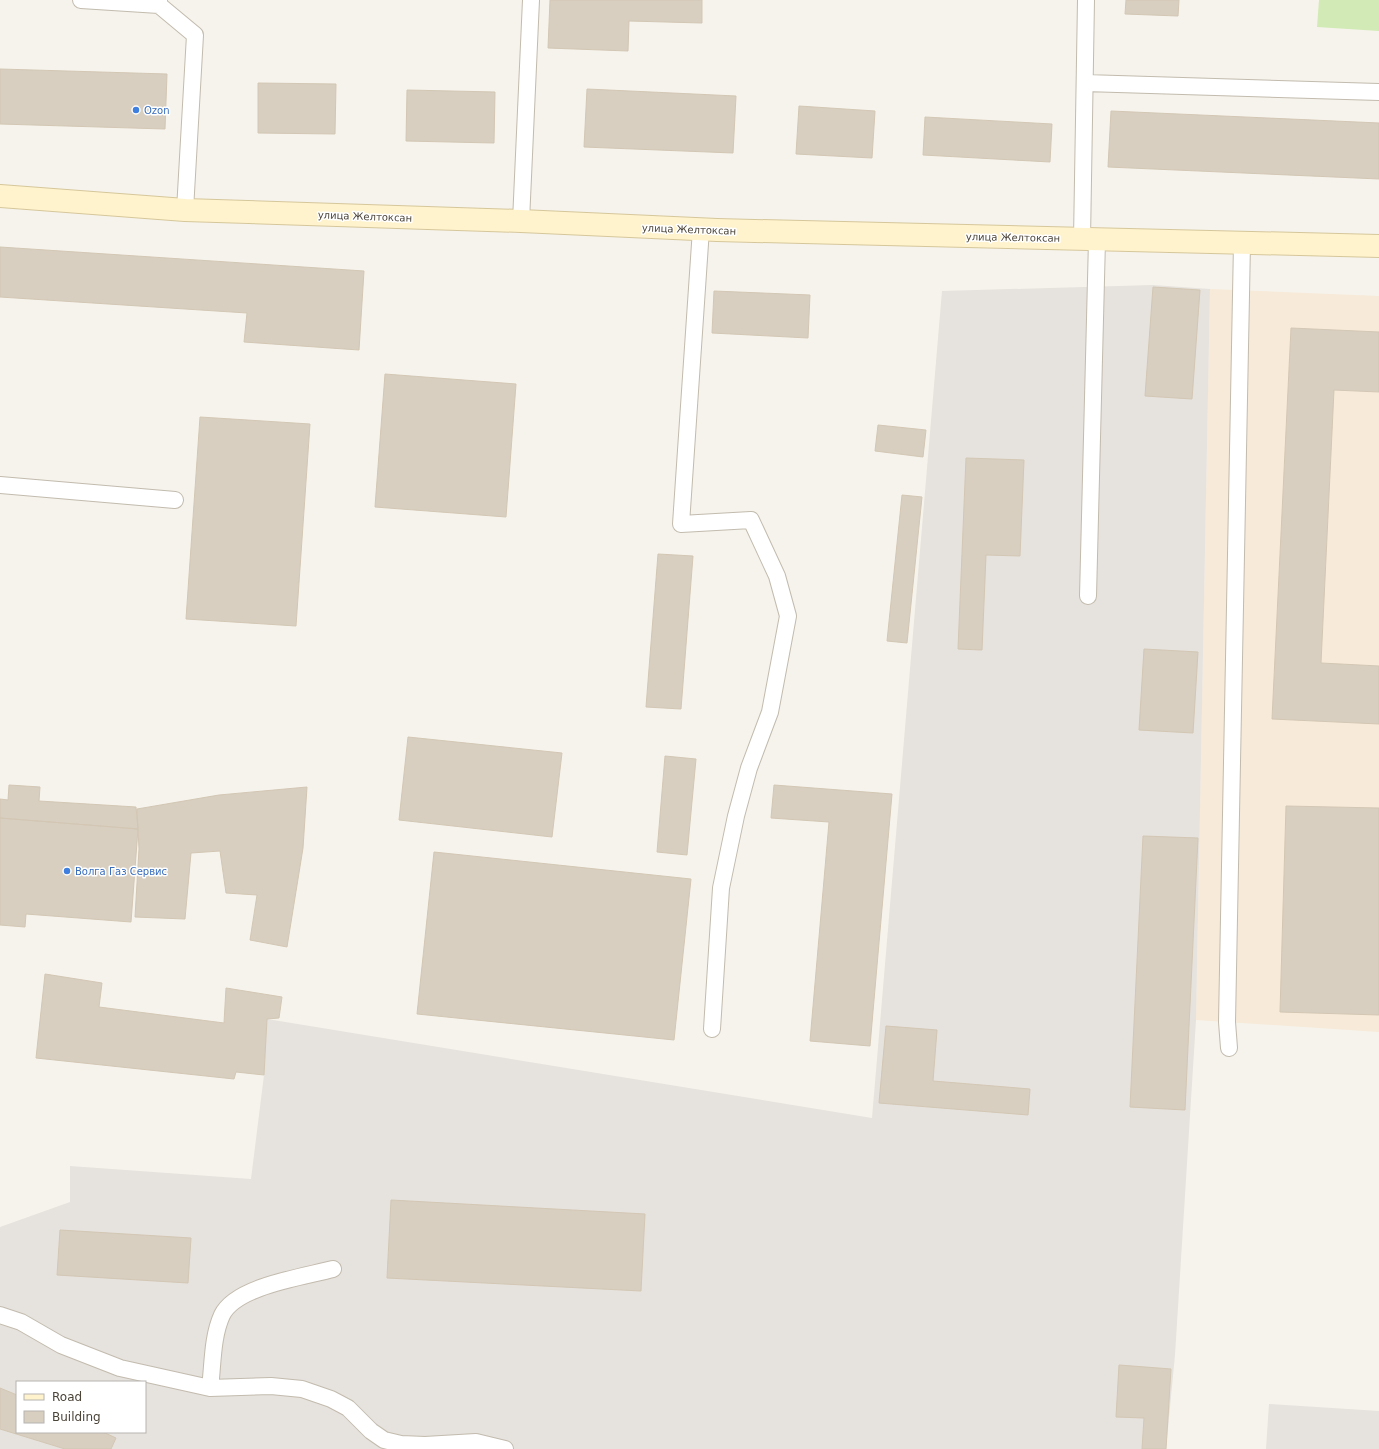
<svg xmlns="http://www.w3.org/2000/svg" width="1379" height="1449" viewBox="0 0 1379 1449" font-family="'DejaVu Sans',sans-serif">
<rect width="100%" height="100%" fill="#f6f3ec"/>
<!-- commercial -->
<path fill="#f7ead8" d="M1210,289L1379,296V1032L1196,1020Z"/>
<!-- industrial -->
<path fill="#e6e2dd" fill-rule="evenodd" d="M1153,285L1210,289L1196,1020L1175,1355L1166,1449H0V1227L70,1202V1166L251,1179L264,1075L267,1019L872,1118L942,291ZM17,1382H145V1432H17Z
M1269,1404L1379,1411V1449H1266Z"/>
<!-- green -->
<path fill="#d2eab5" d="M1319,0H1379V31L1317,27Z"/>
<!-- building -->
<path fill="#d8cfc1" stroke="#d3c7b4" d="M550,0H702V23L629,21L628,51L548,48Z
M1126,0H1179L1178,16L1125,14Z
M0,69L167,74L165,129L0,124Z
M258,83L336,84L335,134L258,133Z
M587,89L736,96L733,153L584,147Z
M407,90L495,92L494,143L406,141Z
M799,106L875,111L872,158L796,154Z
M1111,111L1379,123V179L1108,167Z
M925,117L1052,124L1050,162L923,155Z
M0,247L364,271L359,350L244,342L247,313L0,297Z
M1153,287L1200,290L1192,399L1145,396Z
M714,291L810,295L808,338L712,333Z
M1291,328L1379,332V392L1334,390L1321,663L1379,666V724L1272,719Z
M385,374L516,384L506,517L375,507Z
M200,417L310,424L296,626L186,619Z
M878,425L926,430L923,457L875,451Z
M966,458L1024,460L1020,556L986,555L982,650L958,649Z
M902,495L922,497L907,643L887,641Z
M658,554L693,556L681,709L646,707Z
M1144,649L1198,652L1193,733L1139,730Z
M408,737L562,753L552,837L399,820Z
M665,756L696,759L687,855L657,852Z
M9,785L40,787L39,801L136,807L138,829L0,818V799L8,800Z
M774,785L892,794L870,1046L810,1041L829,822L771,818Z
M307,787L303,848L287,947L250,940L257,895L226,893L220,851L191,853L185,919L135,917L139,849L137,809L219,795Z
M1286,806L1379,808V1015L1280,1012Z
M0,818L138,829L131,922L26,914L25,927L0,925Z
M1143,836L1198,838L1185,1110L1130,1107Z
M434,852L691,879L674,1040L417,1014Z
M45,974L102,983L99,1007L224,1023L226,988L282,997L279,1018L267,1019L264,1075L236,1072L234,1079L36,1058Z
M886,1026L937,1030L933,1081L1030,1089L1028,1115L879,1103Z
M391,1200L645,1214L641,1291L387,1278Z
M60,1230L191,1238L188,1283L57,1275Z
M1119,1365L1171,1369L1166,1449H1142L1144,1418L1116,1417Z
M0,1388L17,1395V1432H103L116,1438L111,1449H65L0,1429Z"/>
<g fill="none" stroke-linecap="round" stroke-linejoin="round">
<defs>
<path id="lane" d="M81,0L159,5
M159,0V5L195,35L185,210
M1085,83L1379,92
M521,221L531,0
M701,229L681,524L751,520L777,576L788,616L770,712L749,768L736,816L721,888L712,1029
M1082,239L1086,0
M0,485L175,500
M1088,596L1097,240
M1229,1048L1227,1022L1242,243
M0,1315L21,1322L61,1345L120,1368L210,1388L271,1386L302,1389L331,1399L348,1408L371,1431L384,1440L401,1444L425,1445L476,1442L505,1449
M210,1388C213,1364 212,1337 222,1315C236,1286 303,1277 333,1269"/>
<path id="secondary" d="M0,196L185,210L521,221L717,230L1379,246"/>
</defs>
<!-- lane casing -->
<use href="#lane" stroke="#c2bbae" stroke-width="18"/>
<!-- secondary casing -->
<use href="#secondary" stroke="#d6c79b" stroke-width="24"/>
<!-- lane -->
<use href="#lane" stroke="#fff" stroke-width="16"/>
<!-- secondary -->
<use href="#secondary" stroke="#fff3cd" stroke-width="22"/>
</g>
<!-- markers -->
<g fill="#3f7fe0" stroke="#fff" stroke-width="1.5">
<circle cx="136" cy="110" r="4"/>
<circle cx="67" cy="871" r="4"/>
</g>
<g text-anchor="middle" stroke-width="3" stroke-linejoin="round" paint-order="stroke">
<!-- shop labels -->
<g font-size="10" fill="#366cbe" stroke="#fff" text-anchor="start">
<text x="144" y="114">Ozon</text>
<text x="75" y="875">Волга Газ Сервис</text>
</g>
<!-- street labels -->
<g font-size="10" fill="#4b4439" stroke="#fff">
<text transform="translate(365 216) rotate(2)" y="4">улица Желтоксан</text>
<text transform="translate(689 229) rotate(2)" y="4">улица Желтоксан</text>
<text transform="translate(1013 237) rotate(1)" y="4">улица Желтоксан</text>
</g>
</g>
<!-- legend -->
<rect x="16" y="1381" width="130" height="52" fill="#ffffff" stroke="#b7b4b0"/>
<rect x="24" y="1394" width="20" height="6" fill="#fff3cd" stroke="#b7b4b0"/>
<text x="52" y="1401" font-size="12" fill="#4b4439">Road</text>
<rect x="24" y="1411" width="20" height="12" fill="#d8cfc1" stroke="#b7b4b0"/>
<text x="52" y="1421" font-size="12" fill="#4b4439">Building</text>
</svg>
